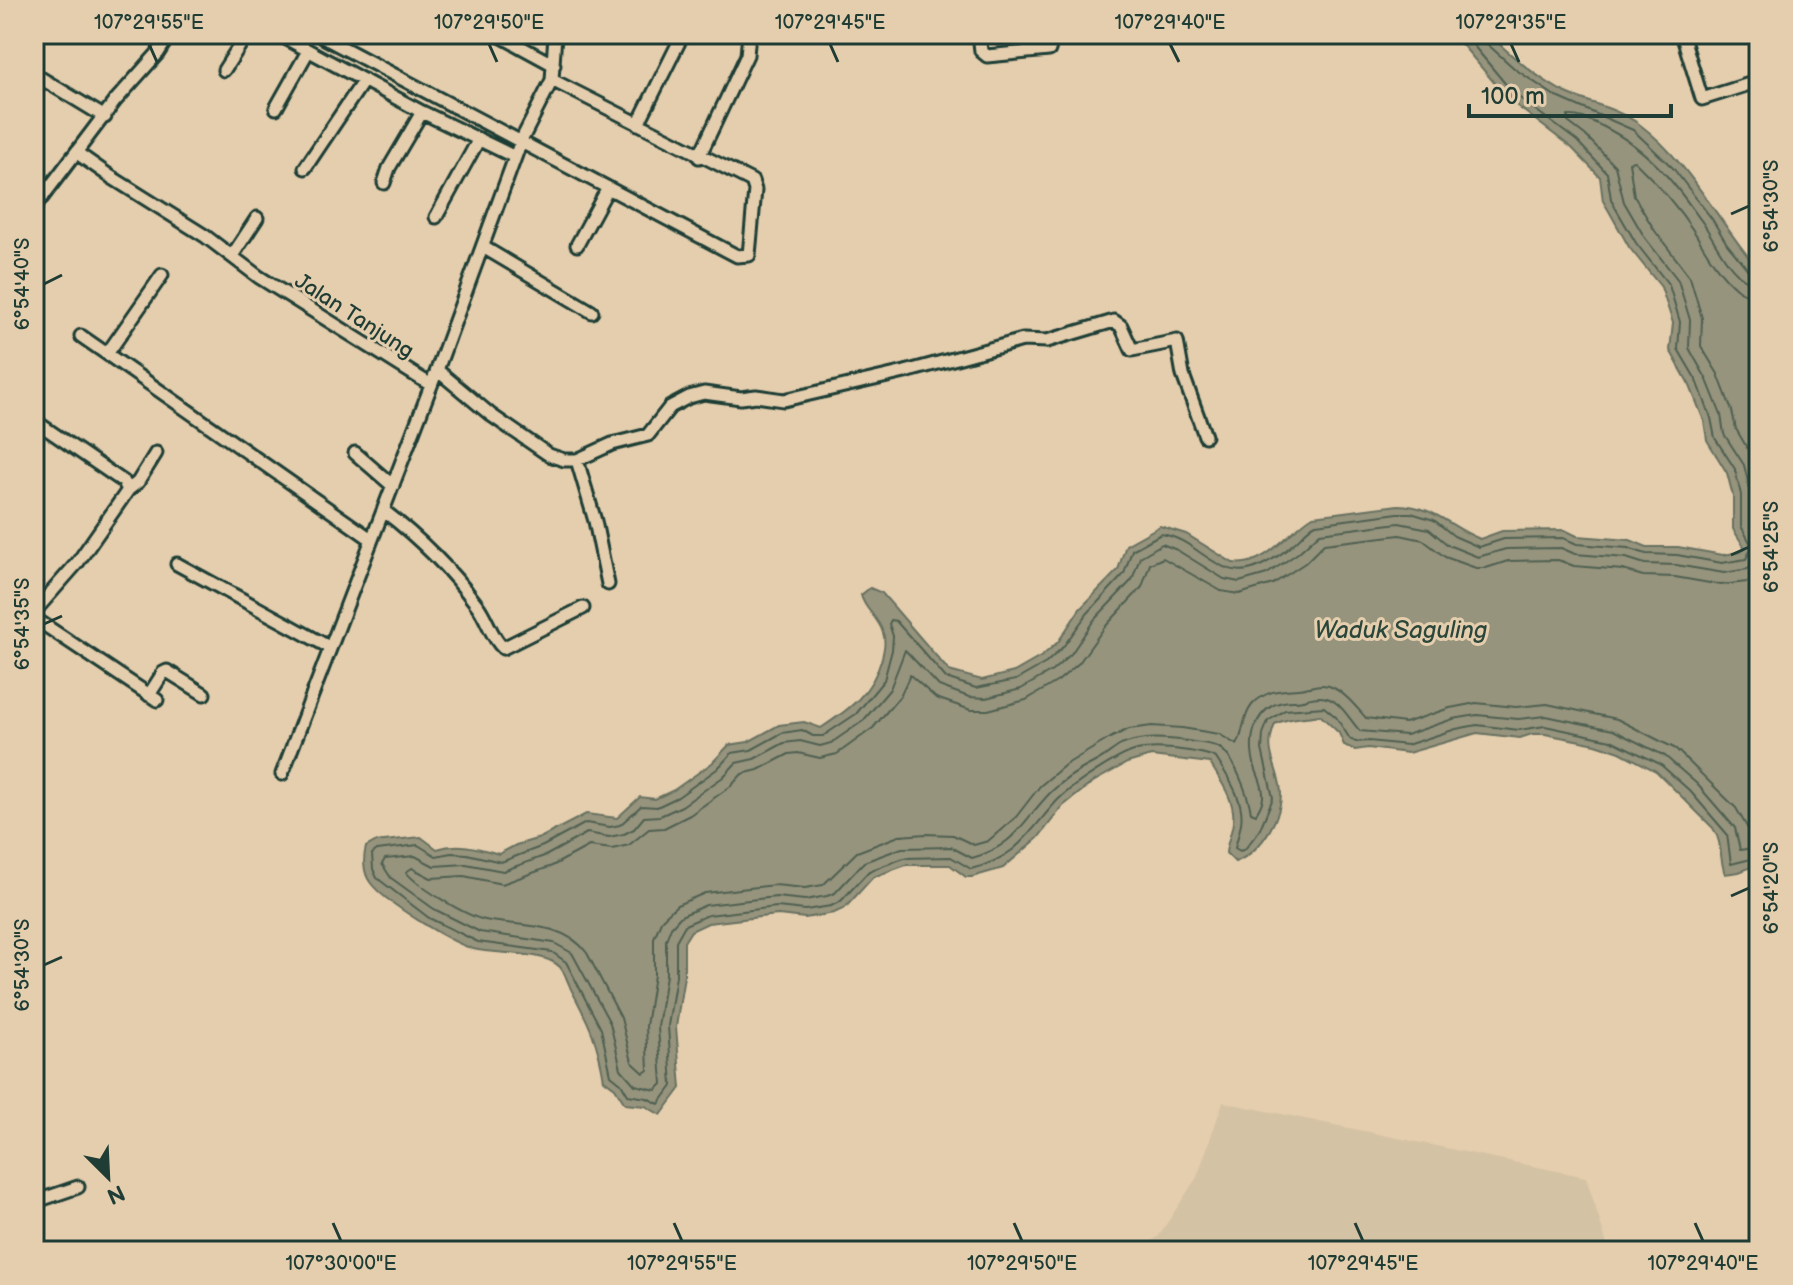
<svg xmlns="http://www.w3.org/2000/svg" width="1793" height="1285" viewBox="0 0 1793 1285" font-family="'Balsamiq Sans',sans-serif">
<rect width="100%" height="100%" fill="#e5ceae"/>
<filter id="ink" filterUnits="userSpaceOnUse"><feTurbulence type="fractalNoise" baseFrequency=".0125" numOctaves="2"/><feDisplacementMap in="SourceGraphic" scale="16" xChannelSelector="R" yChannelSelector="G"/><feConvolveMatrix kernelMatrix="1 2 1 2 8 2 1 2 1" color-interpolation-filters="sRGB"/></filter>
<g filter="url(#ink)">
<!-- built -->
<path fill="#d4c2a4" d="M1223,1102L1586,1177L1609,1251H1135L1158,1237L1197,1177Z"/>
<!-- water -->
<path fill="#97947d" stroke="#677160" stroke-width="2" d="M1453,34H1488C1510,54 1533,75 1560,90C1585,103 1616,107 1639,124C1690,162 1718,222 1759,270V864L1739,872L1725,874C1719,858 1723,843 1713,828L1656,771L1620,752L1596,744L1545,734H1532L1520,738L1477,733L1408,753L1368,748L1355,750L1344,745L1339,733L1320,715C1305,718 1289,717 1275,724C1264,751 1275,760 1280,785C1286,814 1261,852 1235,862L1226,853C1227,842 1232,832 1233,822C1236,801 1220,780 1210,763L1151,756L1127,763L1093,782L1063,806L1038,838L1003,868L972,877H966L950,865H906L873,877L845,908L834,913L805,918L778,915L708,923L691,931L684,942V976L676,1027L681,1088L661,1115L645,1106L625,1104L615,1088L604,1080C598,1042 589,1023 571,989C568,982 565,973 560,967C545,951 498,954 478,950C455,946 383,901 370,882C363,872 363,858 366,847L375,842L421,837L437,849C459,842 478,848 499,854L516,845L540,838L586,814L617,818L640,797L655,799L674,790L712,763L729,745L748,742L779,725L804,722L821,728C850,709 872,693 882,658C884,649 886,641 883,633C879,618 864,609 861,595L870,588L882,593L949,671L982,680L1014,672L1042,656L1058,642L1080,609L1118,570L1126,545L1160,526L1186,534L1233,563C1266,568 1289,530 1313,516L1398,505C1435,506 1448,526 1480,539L1502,531L1565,530L1577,536L1630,540L1647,547H1678L1723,555L1741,552L1745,548L1733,529V496L1727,473L1707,440L1704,421L1690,386L1670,350L1673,323L1661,287L1629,247L1609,211L1603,201L1600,177L1572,148L1508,99Z"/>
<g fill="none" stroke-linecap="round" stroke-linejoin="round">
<!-- shore -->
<path stroke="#4f6051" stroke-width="2" d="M1464,34L1513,93L1577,141L1607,173L1611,199L1615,207L1636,243L1669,285L1680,322L1678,349L1698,383L1711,418L1715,438L1735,469L1741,495V526L1752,546L1746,559L1722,563L1677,555L1646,554L1628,548L1577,544L1563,538L1504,539L1479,547L1454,536L1434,520L1411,513H1398L1316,524C1306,529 1302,537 1293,544C1285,552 1272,560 1262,565C1220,587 1200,539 1161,534L1132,550L1124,574L1087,614L1063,647L1046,663L1016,680L976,688L946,678L896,621L891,620L889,624L893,636L892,650L884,680L856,714L823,736H813L802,730L782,733L751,750L732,753L717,769L678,797L657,807L641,806L620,825L610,827L586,823L543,846L501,862L467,854L451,853L436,856L418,845L377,850L372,854L373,869L377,878L429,918L478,942L552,952L566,962L601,1029L611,1075L621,1083L628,1095L647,1098L659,1104L672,1086L668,1026L676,976V941L685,925L708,915L777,907L805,910L831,906L841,901L869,871L904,858L951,857L971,869C1016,858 1026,836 1055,803C1069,787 1118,755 1137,750C1150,747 1162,748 1174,749C1187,751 1205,752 1216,758C1227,776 1245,800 1241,823C1240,831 1237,839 1235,848L1240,851L1245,849L1259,831L1273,798L1262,749L1263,734L1268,721L1285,710L1324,707L1336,717L1350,739L1356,742L1369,741L1407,745L1456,729L1477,725L1519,730L1545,726L1611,740L1660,764L1690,791L1727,834L1731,864L1759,857
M1483,34L1485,42L1515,69L1555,96L1633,130L1673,168L1712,219L1727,244L1749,271L1759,274
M1759,284C1733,283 1716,242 1703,223C1691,207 1679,189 1665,174C1647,154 1627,138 1602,126C1591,121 1579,115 1568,116V122L1585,135L1615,166L1624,202L1645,238L1678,280L1690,320L1689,348L1707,380L1721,415L1724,434L1744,465L1751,494V523L1759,537
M1759,296C1750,296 1743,294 1736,288C1718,273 1707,253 1695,233C1678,207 1657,183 1634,161L1629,162L1634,196L1655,231L1690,277L1702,318L1701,346L1718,374L1732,411L1736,429L1753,458L1759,476
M1759,559L1748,569L1724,573L1676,565L1645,564L1626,558L1575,554L1561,548L1506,549L1478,557L1448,545L1429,529L1399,523L1320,533L1298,553L1267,574L1239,582L1224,579L1177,550L1162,544L1140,557L1132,580L1094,620L1071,654L1052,671L1021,689L986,698L969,697L939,686L905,650L890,689L863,721L831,743L820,746L800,741L784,743L754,759L736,763L723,777L682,806L660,816L644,817L634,829L624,834L609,837L587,833L547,855L503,871L466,864L434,866L415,856L385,859L382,864L391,878L434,909L480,932L554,943L572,953L610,1023L621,1069L635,1085L656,1090L662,1084L658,1027L666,975V940L671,927L681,916L706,905L776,897L805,900L827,896L835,893L864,862L902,848L951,847L972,858C1014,847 1022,822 1050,793C1063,780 1079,770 1095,762C1105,757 1112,750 1121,745C1143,736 1166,738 1188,741C1197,743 1210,743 1218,747C1234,755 1248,795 1251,812L1256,814C1259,809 1263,803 1263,797C1264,786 1258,777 1255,767C1246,735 1257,700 1295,701C1303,701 1311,697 1319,697C1339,696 1349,720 1360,731L1406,735L1453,719L1477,715L1518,719L1546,716L1613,730L1665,756L1697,784L1735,828L1740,850L1759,847
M1759,576L1747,582L1721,585L1675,577L1643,576L1623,570L1574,566L1558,560L1508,561L1486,568H1476L1445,557L1423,540L1400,535L1324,544L1305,563L1273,584L1239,594L1221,591L1163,558L1150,564L1142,587L1104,628L1079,663L1058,681L1026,700L988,710H971L936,698L910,675L900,696L873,728L837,754L820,758L798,753L789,754L758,770L742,774L731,786L690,815L664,828L649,829L629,845L612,849L589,846L552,866L502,884L464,876L431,878L412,868L406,872C418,887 466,916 485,920C519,927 564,921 587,953L621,1018L632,1062L644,1073L648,1070L646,1026L654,975V938L662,919L677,905L705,893L775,885L805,888L823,885L857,852L899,836L926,834L953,835L974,845L988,841L1016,817L1040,786L1065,765L1112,737L1129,729L1152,726L1182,728L1219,734L1237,745C1244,733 1242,717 1252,705C1265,690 1281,690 1298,689C1311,688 1321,681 1334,688C1347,695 1356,707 1366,718L1405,723L1450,708L1476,703L1516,707L1547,704L1617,719L1676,749L1736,808L1751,834L1759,835"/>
<defs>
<path id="minor" d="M278,34L422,112L515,157
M317,34L737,256L749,255L755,190L752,181L552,80
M497,34L554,65
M979,34L981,51L987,56L1049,50L1053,34
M1682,34L1702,99L1759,81
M224,70L247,34
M34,74L105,117
M276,108L308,51
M638,124L683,34
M77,153L111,177L205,236L259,277L431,385
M699,157L747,55L749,34
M305,168L364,80
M384,183L389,168L422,112
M34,208L115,101L158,53L170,34
M436,217L479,139
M577,245L608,188
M483,247L592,312
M232,256L257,218
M162,275L107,354L371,539
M81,336L107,354
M437,370L491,415L549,455L564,460H577L612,444L648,435L670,407L689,397L704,393L741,398L756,396L784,400L905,372L1023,340L1047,341L1114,321L1121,326L1132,350L1177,341L1183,375L1205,436
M355,453L393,486
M577,460L595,521L608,584
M128,490L138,482L156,453
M384,511C418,537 451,570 477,605C487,618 491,637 503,648L583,608
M177,564L329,647
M34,612L78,562L128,490L124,482L35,421
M34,618L157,700
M149,695L163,673L167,671L204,694
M282,774L437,370L521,141L552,80L555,34
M34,1202L78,1187"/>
</defs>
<!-- minor casing -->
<use href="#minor" stroke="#1f3d34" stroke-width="17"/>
<!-- minor -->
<use href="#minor" stroke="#e5ceae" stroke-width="11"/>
</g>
</g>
<!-- ticks -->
<path fill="none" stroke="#1f3d34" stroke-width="3" d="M149,44L157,62M489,44L497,62M830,44L838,62M1170,44L1179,62M1511,44L1519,62M1731,214L1749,206M44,284L62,275M1731,555L1749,547M44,624L62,616M1731,896L1749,888M44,965L62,957M333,1223L341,1241M674,1223L682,1241M1014,1223L1022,1241M1355,1223L1363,1241M1695,1223L1703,1241"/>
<g text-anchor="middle" stroke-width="6" stroke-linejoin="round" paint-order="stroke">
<!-- street labels -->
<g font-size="22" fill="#1f3d34" stroke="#e5ceae">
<text transform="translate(355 315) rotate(33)" y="8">Jalan Tanjung</text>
</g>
<!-- water labels -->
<g font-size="24" font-style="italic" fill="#2b463b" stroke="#e5ceae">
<text x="1401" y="638">Waduk Saguling</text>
</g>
</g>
<!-- margin -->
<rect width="1793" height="1285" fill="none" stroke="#e5ceae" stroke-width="88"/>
<!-- north arrow -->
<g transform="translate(108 1177) rotate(156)" stroke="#e5ceae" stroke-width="6" paint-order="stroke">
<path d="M0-6L14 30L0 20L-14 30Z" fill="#1f3d34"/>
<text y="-12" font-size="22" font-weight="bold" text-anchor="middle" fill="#1f3d34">N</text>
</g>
<!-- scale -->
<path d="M1469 104v12h202v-12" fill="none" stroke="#1f3d34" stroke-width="4"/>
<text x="1481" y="104" font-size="24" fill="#1f3d34" stroke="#e5ceae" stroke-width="6" paint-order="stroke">100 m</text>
<rect x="44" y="44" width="1705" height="1197" fill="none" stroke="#1f3d34" stroke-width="3"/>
<g font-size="20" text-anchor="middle" fill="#1f3d34">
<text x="149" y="29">107°29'55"E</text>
<text x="489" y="29">107°29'50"E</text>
<text x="830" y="29">107°29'45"E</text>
<text x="1170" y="29">107°29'40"E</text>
<text x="1511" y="29">107°29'35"E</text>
<text transform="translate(1771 206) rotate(-90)" y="7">6°54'30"S</text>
<text transform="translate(22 284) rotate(-90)" y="7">6°54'40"S</text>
<text transform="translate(1771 547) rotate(-90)" y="7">6°54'25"S</text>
<text transform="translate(22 624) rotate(-90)" y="7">6°54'35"S</text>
<text transform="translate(1771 888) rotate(-90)" y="7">6°54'20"S</text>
<text transform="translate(22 965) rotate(-90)" y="7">6°54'30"S</text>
<text x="341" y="1270">107°30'00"E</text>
<text x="682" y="1270">107°29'55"E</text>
<text x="1022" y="1270">107°29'50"E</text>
<text x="1363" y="1270">107°29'45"E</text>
<text x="1703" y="1270">107°29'40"E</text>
</g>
</svg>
